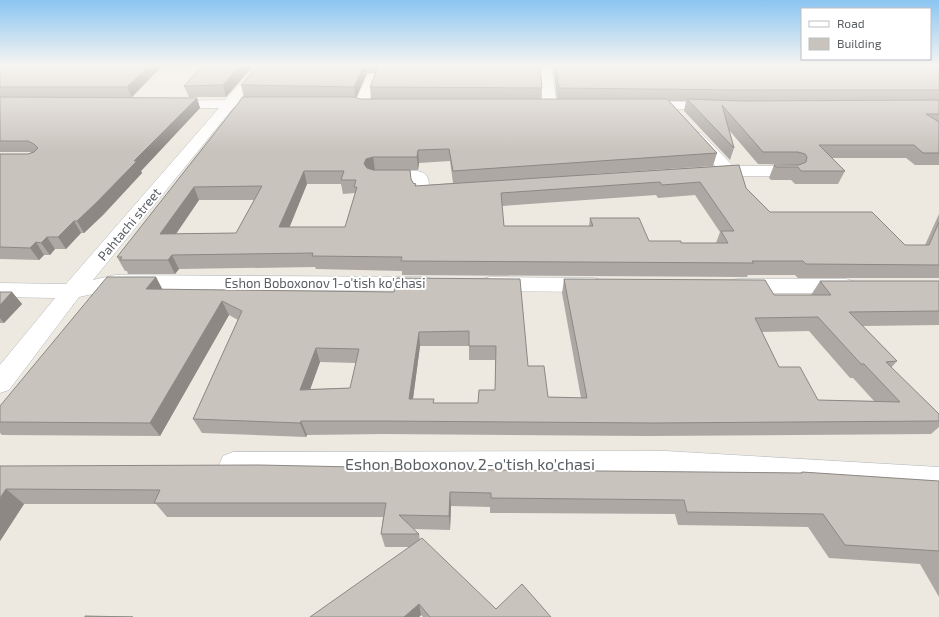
<svg xmlns="http://www.w3.org/2000/svg" width="939" height="617" viewBox="0 0 939 617" font-family="'Exo 2',sans-serif">
<rect width="100%" height="100%" fill="#eee9e0"/>
<g fill="none" stroke-linecap="round" stroke-linejoin="round">
<defs>
<path id="minor" d="M255,66H267L239,100H268L273,101L275,104L273,107L233,108L93,280L115,275L426,277L433,279L436,284L433,289L426,291L115,289L79,297L9,390L0,393V365L55,298L0,297V283L66,284L219,108H168L163,107L161,104L163,101L225,100Z
M539,66H551L557,105L555,108H545L543,105Z
M372,73L376,74L378,77L368,105L366,108H356L354,105L366,77L368,74Z
M644,101L716,102L721,103L723,106L721,109L716,110L639,108L637,105L639,102Z
M696,132L701,133L733,166H792L798,168L800,171L798,174L792,176H728L706,178L700,176L698,173L700,170L716,167L689,136L691,133Z
M382,171H418C427,173 429,178 429,187L444,186L450,187L452,191L450,195C438,197 427,197 415,195L413,191V181L376,179L374,176L376,173Z
M490,277L594,278L601,280L604,285L601,290L594,292L490,291L483,289L480,284L483,279Z
M738,279H846L853,281L857,286L853,291L846,293H738L731,291L727,286L731,281Z
M665,451L939,467V495L665,477L233,478L223,474L219,465L223,456L233,452Z"/>
</defs>
<!-- minor casing -->
<use href="#minor" stroke="#b3b8bc" stroke-width="1"/>
<!-- minor -->
<use href="#minor" fill="#fff" fill-rule="evenodd"/>
</g>
<!-- wall -->
<path fill="#ada8a3" fill-rule="evenodd" d="M0,66H162L132,97H0Z
M253,66L226,97H189L184,86Z
M257,66H540L542,88L541,99H557L553,66H939V165H915L906,158H832L845,171L838,184H795L791,180H771L769,178L774,165H792L758,164L729,130L734,148L730,160L684,111L686,101H669L717,153L713,166L578,175L739,165L746,188L770,212L905,245H925L939,214V278H798L795,275H748L747,277L402,275V271L316,269L315,267L179,269L175,274H128L127,271H125L117,257L274,97H244L241,85ZM367,73H376L370,87L371,99H453H360L356,98ZM450,161L453,183L416,186L413,183L411,180L410,170H374H418L419,163ZM307,184H341L343,194L355,193L345,227H289ZM656,195L658,198L695,195L720,232L716,243H681L649,241L590,218L589,226H504L502,206ZM199,200H254L236,233L176,234Z
M0,97L197,98L200,108L141,171L142,173L103,215L84,233H81L66,249H55L50,255H44L39,260L0,259V154H28L32,152H0Z
M156,277L163,290L394,292L397,278L528,366L548,397L581,398L562,293L564,279L774,295H811L820,281H939V325L863,326L897,361L891,368L939,414V427L931,434L647,436L384,434L307,435L306,437L202,433L193,419L238,320L229,315L160,436L2,435L0,433V406ZM809,331L850,378H853L874,401L818,400L779,367L762,332ZM420,346H469V360H495V390L478,403H434L413,399ZM320,362L356,363L350,388L310,389Z
M0,292H12L22,304L4,323H0Z
M0,466L501,470L800,473L802,472L939,481V597L920,564L829,558L808,527L678,525L675,514L490,513V507L451,506L450,530L414,529L419,534L420,540L496,609L551,617H423L421,615L419,617L409,547H385L381,534L383,517H167L156,504H24L0,541Z"/>
<!-- shaded-wall -->
<path fill="#8d8884" d="M149,66H162L132,97L127,87Z
M240,66H253L226,97L223,85Z
M364,66H366L367,73L356,98L354,87Z
M197,98L200,108L141,171L142,173L103,215L84,233L77,221L134,161Z
M418,150L419,163L418,170L417,157Z
M373,157L375,170L368,172L364,164L366,159Z
M304,171L307,184L284,241L279,227Z
M194,187L199,200L167,247L160,234Z
M74,221L81,233L66,249L58,237Z
M47,237L55,249L50,255L41,243Z
M36,242L44,255L39,260L30,248Z
M172,255L179,269L175,274L168,260Z
M156,277L163,291L146,289Z
M12,292L22,304L4,323L0,318V305Z
M222,301L229,315L160,436L150,423Z
M419,332L420,346L411,413L409,399Z
M316,348L320,362L305,404L300,390Z
M301,421L307,435L306,437L300,423Z
M6,489L24,504L0,541V498Z
M450,492L451,506L450,530L449,516Z
M419,604L421,615L419,617H404Z"/>
<!-- building -->
<path fill="#c9c3bd" stroke="#8d8884" fill-rule="evenodd" d="M0,66H149L127,87H0Z
M202,66H240L223,85L184,86Z
M257,66H364L354,87L241,85Z
M378,66H540L542,88L370,87L378,67Z
M555,66H939V90H741L559,88Z
M0,97L197,98L134,161H137L96,203L77,221H74L58,237H47L41,243L36,242L30,248L0,247V154H28L34,152L38,148L34,144L28,141H0Z
M243,97H354L360,99H667L717,153L453,171L449,149L418,150L417,157H373L366,159L364,164L367,168L373,170H410L411,179L413,183L416,184L415,186L739,165L746,188L770,212H872L905,245H929L939,222V265L806,264L803,261H752L754,263L401,261L402,257L312,256L313,253L172,255L168,260H120L122,257H117ZM304,171H344L341,180H356L354,187H357L345,227H279ZM660,182L662,185L700,182L734,231H721L728,243H681V241H649L639,218H590L593,226H504L501,193ZM262,186L236,233L160,234L194,187Z
M687,99L741,101L939,100V114H926L939,122V153H923L914,145H819L845,171H801L798,167H776L774,165H799L806,162L807,157L805,154L798,152H763L722,105L734,148Z
M107,277H156L146,289L394,292L397,278L520,279L528,366H544L548,397L587,398L564,279L765,280L774,295H831L820,281H939V311L849,312L897,361L886,362L939,414V421L653,423L381,421H301L300,423L193,419L242,311L222,301L150,423L0,422V406ZM818,317L861,364H864L900,402L818,400L800,367H779L755,318ZM469,331V346H496L495,390H479L478,403H433L434,399H409L419,332ZM316,348L359,349L350,388L300,390Z
M0,292H12L0,305Z
M259,465L501,470L802,473V472L939,481V551L845,545L823,514L687,512L684,500L491,498V493L450,492L449,516L399,515L419,534H381L386,503H154L160,490L6,489L0,498V466Z
M422,538L496,609L522,584L551,617H430L419,604L404,617H310Z
M85,616L133,617H85Z"/>
<!-- sky -->
<linearGradient id="sky" x2="0" y2="1"><stop stop-color="#8ac5f1"/><stop offset="0.43" stop-color="#f7f5f1"/><stop offset="1" stop-color="#f7f5f1" stop-opacity="0"/></linearGradient>
<rect width="939" height="152" fill="url(#sky)"/>
<g text-anchor="middle" stroke-width="4" stroke-linejoin="round" paint-order="stroke">
<!-- street labels -->
<g font-size="13" fill="#595e63" stroke="#fff">
<text transform="translate(129 224) rotate(-50)" y="5">Pahtachi street</text>
<text x="325" y="288">Eshon Boboxonov 1-o'tish ko'chasi</text>
</g>
<!-- near-street labels -->
<g font-size="16" fill="#595e63" stroke="#fff">
<text x="470" y="470">Eshon Boboxonov 2-o'tish ko'chasi</text>
</g>
</g>
<!-- legend -->
<rect x="801" y="8" width="130" height="52" fill="#ffffff" stroke="#bdbfc1"/>
<rect x="809" y="21" width="20" height="6" fill="#ffffff" stroke="#bdbfc1"/>
<text x="837" y="28" font-size="12" fill="#595e63">Road</text>
<rect x="809" y="38" width="20" height="12" fill="#c9c3bd" stroke="#bdbfc1"/>
<text x="837" y="48" font-size="12" fill="#595e63">Building</text>
</svg>
